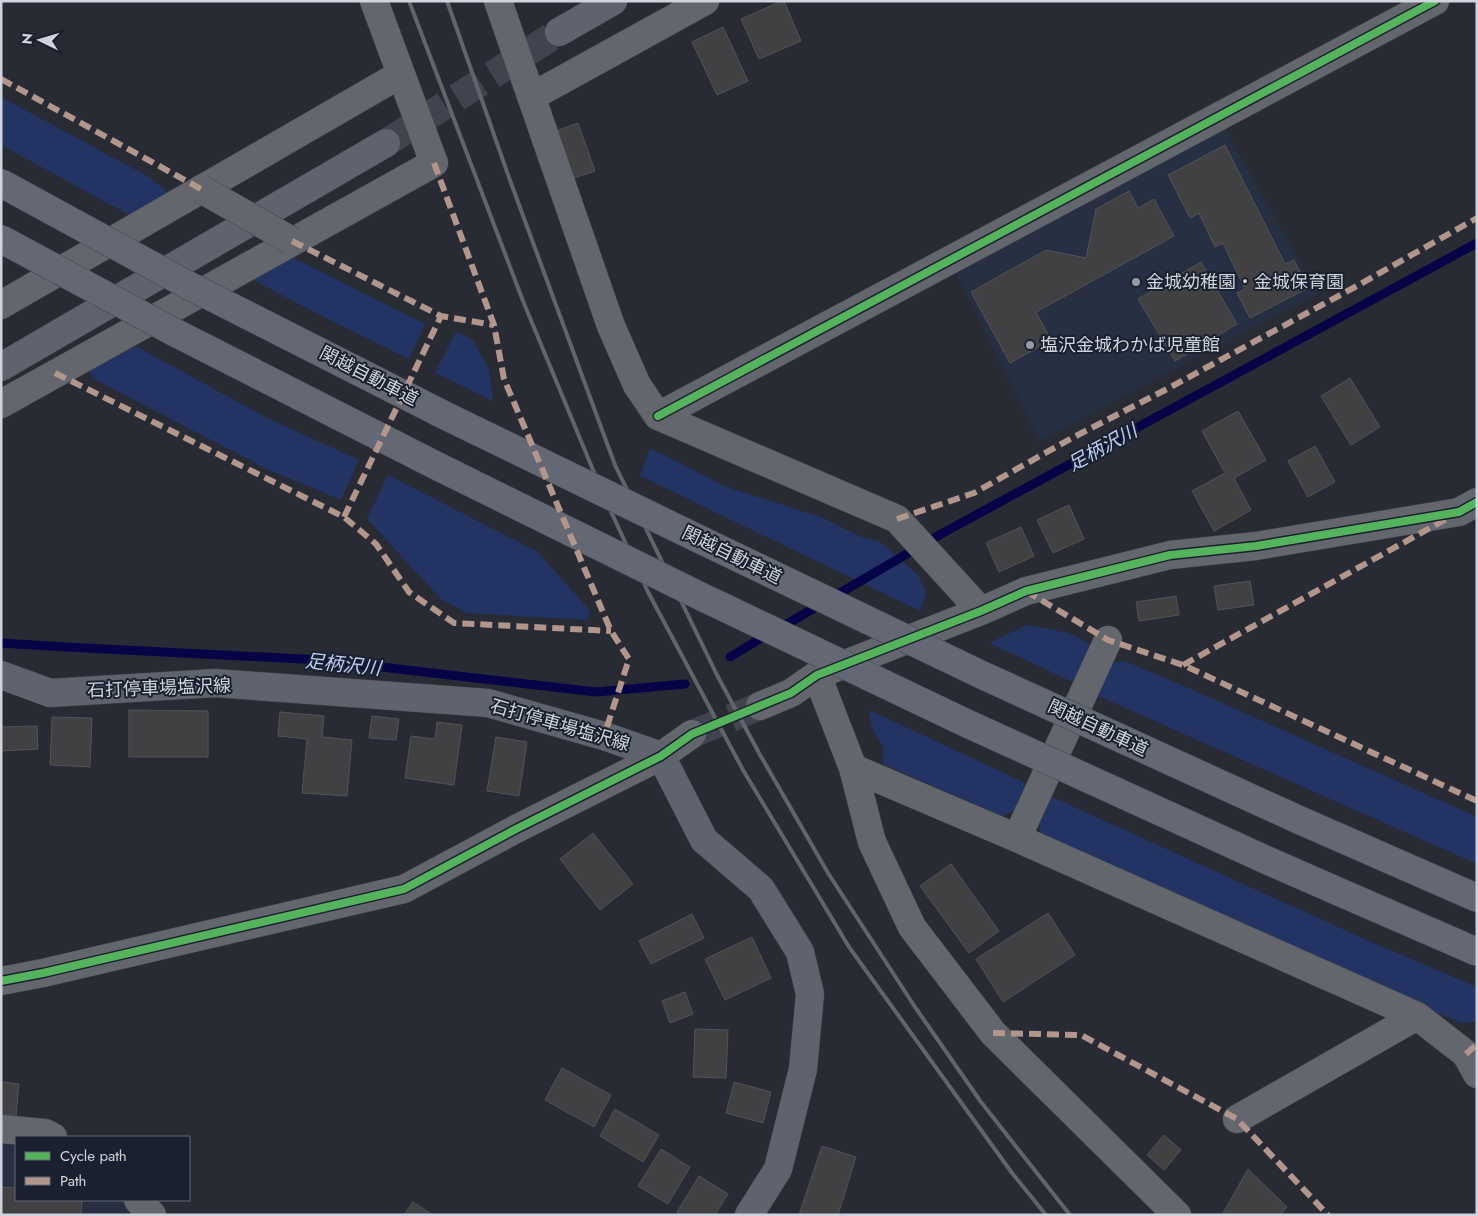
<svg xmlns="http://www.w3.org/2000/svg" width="1478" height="1216" viewBox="0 0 1478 1216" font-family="Jost,'Noto Sans JP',sans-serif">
<rect width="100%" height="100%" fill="#282b34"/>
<!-- built -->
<path fill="#272f43" d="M1224,127L1318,294L1039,441L955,271Z
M1,1129L16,1137V1200H138L152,1215H1Z"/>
<!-- green -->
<path fill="#223364" d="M1,97L151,178L172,196L135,218L1,145Z
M286,254L425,324L409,359L327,319L248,277Z
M456,332L472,339L489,369L493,401L435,373Z
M132,344L267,418L359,460L341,500L269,470L94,379L86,369Z
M650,448L726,487L821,517L861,537L879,541L918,575L926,593L920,611L640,476Z
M388,475L538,552L590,611L588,620L466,613L442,600L367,519Z
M1027,625L1069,633L1090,644V653L1075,683L989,643Z
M1124,661L1191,689L1477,817V864L1096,695L1109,663Z
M869,710L1030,785L1019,809L1002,816L883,764V747L872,727Z
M1050,796L1369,941L1477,987V1022L1461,1023L1328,965L1041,835L1039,818Z"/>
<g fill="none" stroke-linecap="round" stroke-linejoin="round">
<!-- stream -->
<path stroke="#060446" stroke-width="9" d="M780,628L941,534L1477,243
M1,643L66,647L321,660L596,692L685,684
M730,657L768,634"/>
</g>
<!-- building -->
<path fill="#414042" stroke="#545255" d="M782,1H784L801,41L759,59L741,19Z
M723,27L748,81L717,95L692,42Z
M578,123L595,171L559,183L542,136Z
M1225,145L1285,264L1294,260L1308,288L1250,318L1237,293L1245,289L1223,243L1215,247L1199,213L1190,218L1168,175Z
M1129,191L1138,208L1154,199L1174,236L1036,312L1051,340L1010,363L971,292L1046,250L1086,258L1096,209Z
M1201,262L1237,324L1175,361L1138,299Z
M1350,378L1380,427L1351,445L1321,396Z
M1238,411L1266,460L1234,478L1251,510L1214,531L1192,491L1225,473L1202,431Z
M1315,446L1335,482L1308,497L1288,461Z
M1069,505L1084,539L1053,553L1037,520Z
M1021,527L1034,556L999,572L986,543Z
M1250,581L1254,605L1218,610L1214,586Z
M1176,596L1179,615L1139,621L1136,602Z
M129,710L208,711V757H129Z
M280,712L324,716L322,737L352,740L347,796L302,793L307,739L278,736Z
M372,716L399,719L396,740L369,738Z
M52,717L92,718L90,767L50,765Z
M437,722L462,725L454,785L405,778L411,736L435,739Z
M1,723V727L37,726L38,749L1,751Z
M496,737L527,742L519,796L487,791Z
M593,833L633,884L600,910L560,859Z
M951,864L999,931L969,953L920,886Z
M1048,913L1075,955L1003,1002L976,959Z
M692,914L704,938L651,964L639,941Z
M752,937L771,978L725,1000L705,959Z
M685,992L693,1014L670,1023L662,1001Z
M695,1029L728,1030L726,1078L693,1077Z
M562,1068L611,1095L594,1127L545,1100Z
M1,1082L19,1084L16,1116L1,1114Z
M734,1082L771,1092L763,1123L726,1113Z
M615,1109L659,1135L643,1162L600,1136Z
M1164,1135L1181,1150L1164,1170L1147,1155Z
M822,1146L856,1157L838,1215H799Z
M661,1149L690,1167L668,1204L638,1186Z
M1248,1169L1287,1207L1280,1215H1222Z
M699,1176L728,1194L715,1215H681L677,1212Z
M1,1187L16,1188V1200H82L81,1215H1Z
M413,1202L433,1215H404Z"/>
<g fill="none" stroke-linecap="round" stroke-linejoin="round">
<!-- minor-tunnel -->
<path stroke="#41444e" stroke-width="28" stroke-dasharray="28 14" stroke-linecap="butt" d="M692,734L760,706"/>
<!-- major-tunnel -->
<path stroke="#41444e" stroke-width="28" stroke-dasharray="28 14" stroke-linecap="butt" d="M386,143L559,32"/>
<defs>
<path id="minor" d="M498,1L611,326L637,385L658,416L897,519L981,611
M531,97L705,1
M1,305L401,74
M1,404L434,163L374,1
M658,416L1435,1
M817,675L853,768L872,842L912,927L993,1033L1177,1215
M760,706L791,693L817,675L981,611L1026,591L1170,555L1256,546L1459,512L1477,502
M853,768L1017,838L1417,1016L1466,1054L1477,1074
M1017,838L1108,640
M1,981L43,973L404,889L516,829L661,756L692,734
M1237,1119L1417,1016
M1,1129L45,1133L53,1137
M138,1200L152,1215"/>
<path id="major" d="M559,32L613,1
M1,367L386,143
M1,675L50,693L215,683L488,703L604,736L661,756L704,840L761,889L800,952L810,994L803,1069L778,1169L749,1215"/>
</defs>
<!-- minor casing -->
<use href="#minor" stroke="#43474e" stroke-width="29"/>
<!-- major casing -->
<use href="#major" stroke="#43474e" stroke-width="29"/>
<!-- minor -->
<use href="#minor" stroke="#63666d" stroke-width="28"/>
<!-- major -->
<use href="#major" stroke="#5f636e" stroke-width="28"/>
<!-- rail -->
<path stroke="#61646b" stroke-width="4" d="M409,1L523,301L603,494L648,592L743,770L849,947L1012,1173L1046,1215
M447,1L511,183L615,465L717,675L759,753L828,873L915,1007L981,1102L1070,1215"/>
<defs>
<path id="minor-bridge" d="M201,189L292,241"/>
<path id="highway-bridge" d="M1,183L186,284L446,416L701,540L982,675L1297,819L1477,898
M1,239L170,330L435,465L698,595L966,723L1273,863L1477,952"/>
</defs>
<!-- minor-bridge casing -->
<use href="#minor-bridge" stroke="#43474e" stroke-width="29" stroke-linecap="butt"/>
<!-- highway-bridge casing -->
<use href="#highway-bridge" stroke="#43474e" stroke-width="29" stroke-linecap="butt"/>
<!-- minor-bridge -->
<use href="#minor-bridge" stroke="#63666d" stroke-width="28"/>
<!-- highway-bridge -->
<use href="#highway-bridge" stroke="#646774" stroke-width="28"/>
<!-- quiet -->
<path stroke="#b2968c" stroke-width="6" stroke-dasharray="12 6" stroke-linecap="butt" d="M1,79L201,189
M434,163L494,325L504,379L611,631L629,659L604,736
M292,241L441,316L494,325
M55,373L344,517L376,544L409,592L454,623L611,631
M344,517L441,316
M897,519L974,493L1072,438L1167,389L1355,287L1477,218
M1026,591L1108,640L1183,665L1477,801
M1183,665L1448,518
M993,1033L1081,1035L1237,1119L1328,1215
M1466,1054L1477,1044"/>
<defs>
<path id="cycleway" d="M658,416L1435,1
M1,981L43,973L404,889L516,829L661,756L692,734L791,693L817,675L981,611L1026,591L1170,555L1256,546L1459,512L1477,502"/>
</defs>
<!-- cycleway casing -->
<use href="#cycleway" stroke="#1a202e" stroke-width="11"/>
<!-- cycleway -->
<use href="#cycleway" stroke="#56b35d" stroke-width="8"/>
</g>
<!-- markers -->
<g fill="#9599a2" stroke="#1a202e" stroke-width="2">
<circle cx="1136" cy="282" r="5"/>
<circle cx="1030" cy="345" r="5"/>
</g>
<g text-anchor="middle" stroke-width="4" stroke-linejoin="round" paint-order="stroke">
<!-- poi labels -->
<g font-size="18" fill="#cfd4de" stroke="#1a202e" text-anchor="start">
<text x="1146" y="288">金城幼稚園・金城保育園</text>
<text x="1040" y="351">塩沢金城わかば児童館</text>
</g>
<!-- street labels -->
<g font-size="18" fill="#cfd4de" stroke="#1a202e">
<text transform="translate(369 376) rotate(27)" y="6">関越自動車道</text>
<text transform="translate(732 555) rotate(26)" y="6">関越自動車道</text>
<text transform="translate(159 688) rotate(-2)" y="6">石打停車場塩沢線</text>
<text transform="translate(560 725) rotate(16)" y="6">石打停車場塩沢線</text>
<text transform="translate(1098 728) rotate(25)" y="6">関越自動車道</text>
</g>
<!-- water labels -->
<g font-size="19" font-style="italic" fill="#bccef8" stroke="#1a202e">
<text transform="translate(1102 447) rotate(-29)" y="7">足柄沢川</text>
<text transform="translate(343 664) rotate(6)" y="7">足柄沢川</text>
</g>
</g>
<!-- border -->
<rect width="1478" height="1216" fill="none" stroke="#cfd4de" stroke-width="5"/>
<!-- legend -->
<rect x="15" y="1136" width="175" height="65" fill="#1a202e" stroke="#626874"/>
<rect x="25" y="1152" width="25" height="8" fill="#56b35d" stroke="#626874"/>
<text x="60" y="1161" font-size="15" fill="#cfd4de">Cycle path</text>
<rect x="25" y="1177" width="25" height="8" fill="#b2968c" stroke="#626874"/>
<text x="60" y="1186" font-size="15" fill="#cfd4de">Path</text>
<!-- north arrow -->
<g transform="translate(40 40) rotate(275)" stroke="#1a202e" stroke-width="4" paint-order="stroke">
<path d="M0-4L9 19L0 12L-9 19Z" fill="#cfd4de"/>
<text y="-8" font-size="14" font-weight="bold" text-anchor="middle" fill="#cfd4de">N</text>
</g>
</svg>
